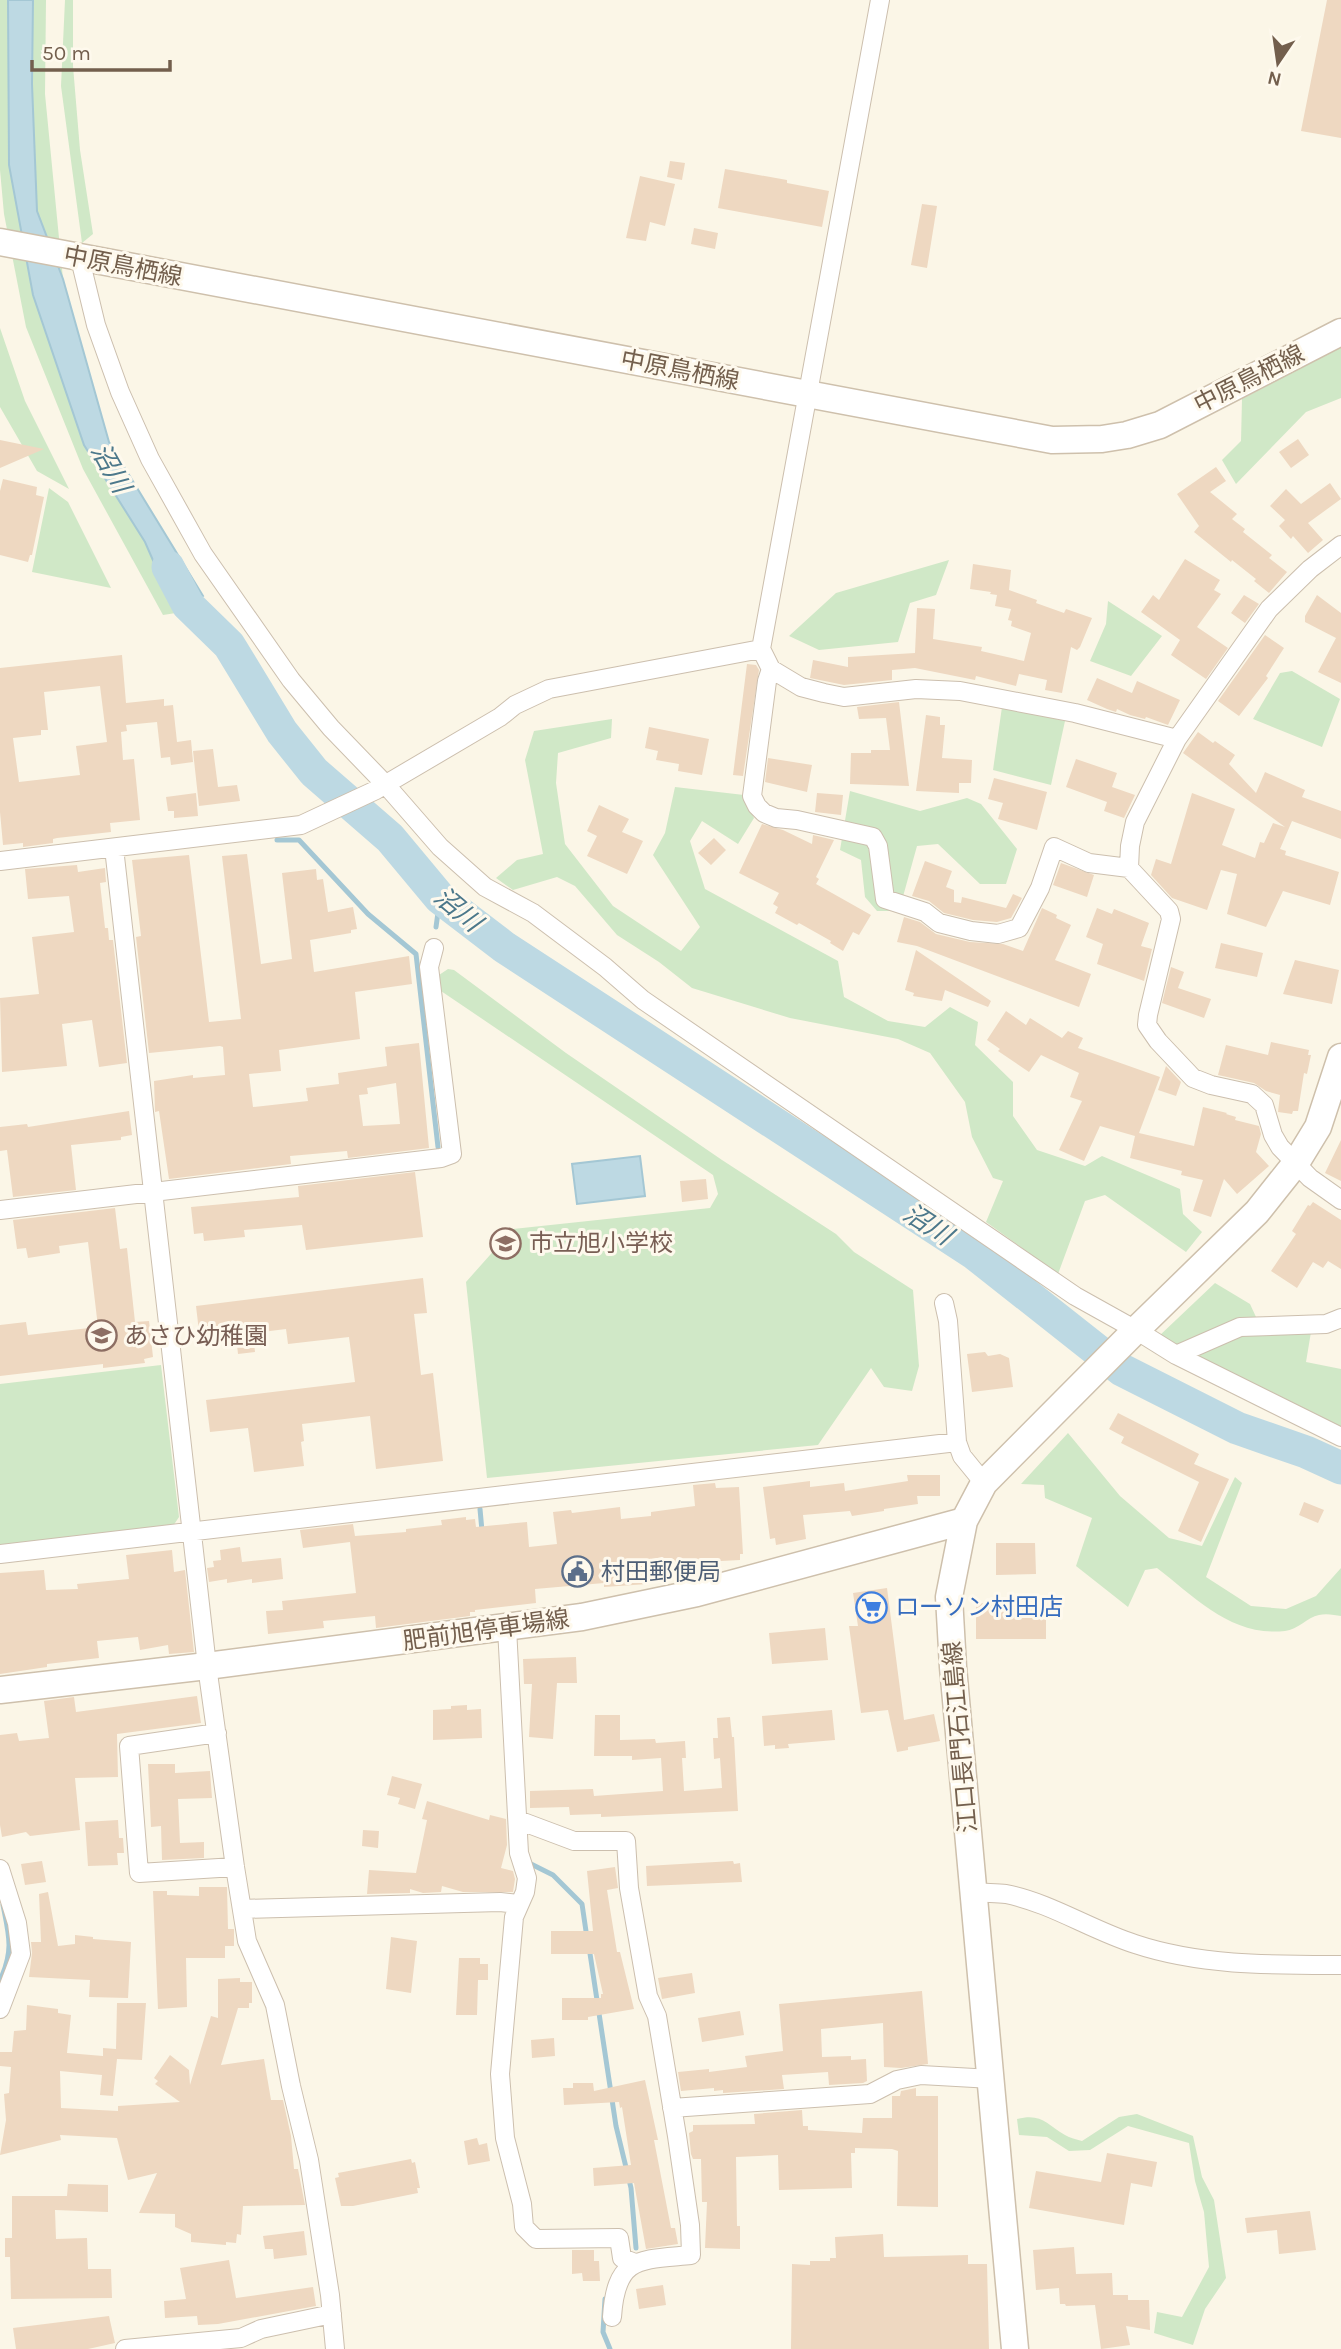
<svg xmlns="http://www.w3.org/2000/svg" width="1341" height="2349" viewBox="0 0 1341 2349" font-family="Karla,'Noto Sans JP',sans-serif">
<rect width="100%" height="100%" fill="#fbf6e7"/>
<!-- green -->
<path fill="#d0e8c7" d="M0,0H8L9,165L145,542L176,613L163,615L83,469L26,327L4,214L0,170Z
M33,0H46L45,94L63,279L37,211L32,84Z
M65,0H73V66L80,150L93,234L82,243L61,86Z
M0,328L25,401L69,489L37,471L0,407Z
M1341,347V398L1306,412L1236,484L1222,460L1241,441L1242,399Z
M49,488L68,502L111,588L32,572Z
M949,560L936,595L910,603L898,642L819,650L789,636L836,593Z
M1108,601L1162,636L1131,676L1090,661L1106,624Z
M1292,671L1340,699L1322,747L1253,719L1280,673Z
M1002,707L1065,721L1051,785L993,770Z
M612,719L611,738L558,753L556,783L565,844L613,906L681,951L700,927L653,855L665,833L675,787L744,795L754,818L738,844L702,821L690,841L705,889L838,961L844,997L888,1021L925,1027L950,1007L978,1022L975,1045L1013,1082V1116L1037,1150L1085,1166L1102,1156L1180,1189L1183,1214L1202,1232L1186,1252L1105,1195L1085,1201L1058,1274L986,1222L1003,1181L993,1178L972,1137L965,1102L930,1053L898,1039L790,1018L692,988L659,962L617,935L575,886L557,877L513,890L496,878L517,860L543,854L525,760L534,731Z
M850,791L920,811L967,798L981,804L1017,849L1006,884H980L938,844L917,846L899,911H877L865,897L861,860L840,850Z
M448,969L454,970L566,1053L722,1160L836,1234L854,1252L913,1290L919,1366L912,1391L884,1387L871,1368L818,1445L487,1478L466,1282L513,1229L710,1208L718,1194L713,1175L441,991L439,975Z
M1215,1283L1250,1304L1256,1317L1175,1346L1158,1337Z
M1311,1332L1306,1362L1341,1369V1431L1195,1355L1242,1333Z
M161,1365L179,1517L173,1526L0,1547V1384Z
M1068,1433L1120,1496L1169,1538L1202,1546L1235,1477L1242,1483L1206,1577L1251,1606L1286,1609L1316,1596L1341,1568V1616C1335,1615 1326,1613 1319,1615C1307,1617 1298,1630 1285,1631C1232,1637 1196,1598 1157,1568L1145,1570L1128,1607L1076,1566L1092,1518L1045,1498L1044,1485L1021,1484Z
M1137,2114L1193,2136L1202,2177L1214,2200L1226,2278L1205,2309L1193,2345L1154,2333L1157,2312L1182,2317L1209,2267L1204,2212L1195,2181L1189,2143L1128,2126L1090,2150L1069,2151L1047,2137L1019,2135L1017,2119C1042,2113 1046,2124 1065,2135C1070,2138 1076,2139 1082,2141L1119,2117Z"/>
<!-- water -->
<path fill="#bdd9e3" stroke="#a4c7d4" stroke-width="2" d="M8,0H33L32,84L37,211L63,279L109,442L203,596L176,613L145,542L84,445L33,295L9,165Z
M640,1156L645,1196L577,1204L572,1164Z"/>
<g fill="none" stroke-linecap="round" stroke-linejoin="round">
<!-- stream -->
<path stroke="#a4c7d4" stroke-width="5" d="M277,840H299L368,914L416,954L438,1147
M436,927L440,898
M480,1509L482,1531
M529,1863L553,1875L582,1904L587,1938
M589,1947L616,2126L631,2188L636,2248
M0,1980C14,1951 9,1935 3,1905
M605,2299L603,2332L610,2349"/>
<!-- river -->
<path stroke="#bdd9e3" stroke-width="33" d="M168,567L188,605L229,645L282,732L314,772L390,838L440,898L504,947L975,1254L1122,1370L1237,1428L1306,1452L1341,1468"/>
</g>
<!-- building -->
<path fill="#eed8c1" fill-rule="evenodd" d="M1327,0H1341V138L1301,131Z
M670,161L685,163L682,180L667,177Z
M725,169L787,180V183L829,191L822,227L718,208Z
M640,176L675,184L665,226L650,222L646,241L626,238Z
M922,204L937,206L927,268L911,265Z
M694,228L718,233L715,249L691,244Z
M1298,439L1309,455L1291,468L1279,452Z
M0,440L44,449L0,468Z
M1216,467L1226,481L1210,492L1237,514L1232,519L1245,529L1243,532L1272,555L1269,558L1287,572L1269,593L1254,581L1256,579L1232,560L1231,562L1194,532L1199,526L1177,494Z
M3,479L37,487L36,495L44,497L32,555H30L28,562L0,555V491Z
M1330,483L1341,499L1308,523L1323,540L1308,553L1293,536L1291,539L1279,526L1285,520L1270,506L1286,489L1301,504Z
M1185,559L1220,580L1214,590L1221,594L1197,627L1228,648L1206,679L1171,655L1180,640L1141,612L1153,595L1159,600Z
M973,564L1011,570L1009,590L1037,600L1036,603L1064,613L1066,609L1092,618L1080,647L1077,650L1071,647L1062,693L1045,690L1047,680L1019,674L1016,686L976,676L975,680L915,668L892,670V680L844,685L810,678L813,660L848,667V657L915,653L917,608L935,609L933,639L982,647L981,651L1024,661L1031,633L1011,626L1012,621L1008,620L1011,609L995,606L997,595L990,594L991,592L970,589Z
M1244,595L1259,604L1245,623L1231,613Z
M1317,595L1341,613V683L1318,672L1336,638L1305,622V616Z
M1265,635L1284,648L1266,676L1268,678L1239,716L1218,701Z
M122,655L126,703L164,699V706L173,705L177,742L191,740L193,762L171,765L170,757L161,758L157,722L126,725L127,731L121,732L123,760L134,759L140,820L110,823L111,832L57,838L53,839V843L23,847V843L3,845L0,812V668ZM100,686L107,742L76,746L80,775L19,782L13,738L41,735V730H48L44,692Z
M747,664L756,665L759,670L743,776L733,775Z
M1097,678L1132,693L1137,681L1180,700L1168,725L1146,717L1145,719L1130,715L1117,709L1116,712L1107,709L1087,700Z
M899,702L909,786L850,784L851,753H871V750H890L886,718L859,719L857,707Z
M926,715L940,717V725H945L942,758L972,760L971,783H959V793L916,791Z
M649,727L709,739L702,775L678,771L679,764L656,760L658,751L645,748Z
M1198,732L1213,743L1215,741L1235,755L1229,764L1256,793L1265,772L1305,790L1302,797L1341,811V839L1292,821L1280,849L1286,851L1285,855L1339,872L1330,905L1283,891L1266,927L1227,914L1237,874L1221,870L1207,910L1172,898L1151,875L1156,859L1171,864L1192,793L1235,809L1222,845L1255,858L1260,842L1264,843L1273,823L1285,827L1183,753Z
M213,749L218,787L237,785L240,801L199,806L193,751Z
M768,758L812,765L807,792L765,782Z
M1076,759L1117,773L1112,787L1135,795L1124,818L1104,811L1107,802L1066,787Z
M994,778L1047,792L1037,830L998,819L1003,803L988,799Z
M196,793L198,816L174,818V811H168L166,797Z
M817,793L843,795L841,815L815,812Z
M599,805L629,819L622,832L643,841L627,874L587,856L597,836L587,831Z
M762,824L783,830L812,844L813,835L834,840L816,877L819,879L816,884L871,915L859,935L853,932L843,951L830,943L831,941L799,923L797,925L775,913L778,907L773,904L779,893L739,873Z
M714,838L726,850L711,865L698,853Z
M247,854L261,964L292,959L282,873L316,869L317,880L323,879L328,912L353,907L357,929L351,930V933L310,940L314,972L409,956L412,984L355,992L360,1039L279,1050L281,1071L249,1074L253,1107L308,1101L306,1088L339,1084L338,1073L387,1066L385,1047L419,1043L429,1148L348,1158L347,1151L290,1156L291,1164L169,1179L159,1111L155,1112L154,1081L193,1075V1078L225,1075L223,1047L220,1046L149,1053L136,937L141,936L132,860L189,855L209,1022L241,1019L222,856ZM396,1083L400,1124L363,1126L359,1095L368,1094L367,1088Z
M925,861L952,871L946,887L954,890V902L961,903L962,897L1006,908L1013,894L1022,898L1011,918L997,922L973,920L944,913L929,901L912,896Z
M1061,863L1094,875L1087,897L1053,885Z
M77,865L78,872L105,868L106,882L100,883L105,928H108L109,940H113L127,1063L99,1067L92,1020L62,1024L67,1066L2,1072L0,998L39,994L32,937L74,932L69,896L28,899L25,869Z
M1042,908L1057,915L1056,918L1071,925L1055,960L1091,974L1079,1007L917,946L897,942L904,917L920,922L936,934L970,942L1003,944L1023,951Z
M1097,908L1112,914L1114,909L1149,923L1141,946L1152,949L1144,981L1097,964L1103,944L1086,937Z
M1221,943L1263,953L1257,977L1215,968Z
M916,950L991,1001L988,1007L945,990L942,1001L913,996L914,993L905,990Z
M1295,960L1339,970L1332,1004L1283,994Z
M1171,967L1184,972L1178,988L1211,999L1204,1018L1162,1003Z
M1006,1011L1026,1025L1030,1018L1062,1038L1068,1031L1083,1038L1078,1048L1160,1077L1139,1133L1194,1146L1203,1107L1227,1113L1226,1114L1236,1117L1235,1120L1259,1126L1261,1134L1256,1152L1269,1166L1237,1194L1224,1179L1211,1217L1193,1211L1203,1180L1181,1175L1182,1171L1130,1158L1135,1136L1100,1126L1084,1161L1059,1150L1082,1101L1070,1097L1079,1073L1041,1055L1029,1072L998,1051L1000,1049L987,1040Z
M1271,1042L1309,1050L1308,1055H1311L1307,1074L1304,1073L1298,1111H1293L1292,1114L1278,1112L1280,1095L1266,1091L1254,1083L1218,1075L1226,1045L1268,1055Z
M1166,1066L1181,1082L1176,1096L1158,1090Z
M129,1111L132,1135L121,1137V1140L71,1145L76,1190L13,1197L7,1150L0,1151V1127L27,1124L28,1127Z
M1341,1140V1181L1325,1173Z
M415,1172L423,1237L306,1250L302,1225L244,1230L245,1237L204,1241L203,1233L194,1234L191,1207L299,1197L298,1186Z
M706,1179L708,1199L682,1202L680,1181Z
M1313,1202L1341,1220V1269L1328,1261L1323,1268L1313,1262L1297,1288L1271,1271L1296,1234L1292,1231L1308,1205L1310,1206Z
M115,1208L120,1249L127,1248L135,1322L149,1321L153,1357L144,1359L145,1363L103,1368V1364L0,1376V1325L26,1322L28,1335L98,1327L88,1242L59,1246L60,1253L28,1258L26,1248L17,1249L13,1220Z
M423,1278L427,1313L414,1314L421,1375L433,1373L443,1461L376,1469L370,1416L302,1424L304,1441L301,1442L304,1466L254,1472L248,1428L210,1432L206,1400L355,1382L349,1337L288,1344L286,1329L253,1333L255,1352L238,1354L236,1335L200,1340L196,1306Z
M985,1352L988,1356L1000,1354L1009,1358L1013,1387L972,1392L967,1354Z
M1118,1413L1199,1454L1194,1464L1229,1479L1201,1542L1178,1531L1199,1482L1121,1443L1124,1437L1109,1429Z
M907,1475H940V1496H917L918,1504L884,1509V1511L852,1516L850,1511L803,1515L806,1539L776,1545L775,1538L770,1539L763,1487L810,1481V1487L844,1483L845,1491L908,1481Z
M715,1483L716,1488L739,1487L743,1554H740V1560L703,1562L704,1564L658,1570V1578H648V1584L604,1587V1583L535,1589L536,1603L475,1610V1612H470V1616L376,1628L375,1616L323,1621L324,1628L268,1634L266,1611L283,1610L282,1601L356,1593L350,1542L303,1548L300,1530L353,1524L355,1536L406,1532V1529L442,1525L441,1520L466,1517V1520L475,1519L476,1527L527,1522L529,1547L557,1544L553,1512L571,1510L572,1513L620,1507L621,1519L651,1516V1512L695,1506L693,1485Z
M1304,1502L1324,1510L1318,1523L1299,1515Z
M996,1543H1035L1036,1574L996,1575Z
M240,1547L242,1562L281,1558L283,1579L252,1583V1579L227,1583V1579L209,1582L207,1568L214,1567L213,1561L221,1560L220,1550Z
M172,1550L174,1572L185,1570L194,1652L169,1654L168,1645L140,1650L138,1637L97,1641L99,1658L47,1664V1667L0,1674V1573L44,1570L46,1590L78,1589L77,1584L129,1579L126,1555Z
M887,1588L904,1720L934,1714L940,1741L908,1747V1750L897,1752L888,1710L861,1713L849,1626H858L853,1593Z
M976,1603L1046,1606V1639H976Z
M825,1628L828,1660L772,1664L769,1633Z
M576,1657L577,1683H557L553,1739L529,1737L532,1684H524L523,1659Z
M197,1696L201,1723L117,1734L118,1777L75,1778L80,1830L30,1836L26,1832L2,1837L0,1825V1735L17,1733L19,1741L49,1738L44,1701L74,1697L76,1712Z
M467,1705V1710L481,1709L482,1738L433,1740V1710L451,1709V1706Z
M832,1710L835,1740L788,1744L789,1748L775,1749V1745L764,1746L762,1716Z
M595,1715H620V1740L655,1739L656,1743L685,1741L686,1758H682L684,1791L722,1788L720,1758L714,1759L713,1738H718L717,1718L730,1717L732,1737H734L738,1811L601,1817V1814L570,1815L569,1807L530,1808V1791L593,1789L594,1796L663,1791L661,1758L632,1760V1756H594Z
M148,1764H175V1773L210,1771L212,1798L178,1799L180,1843L204,1842V1858L162,1860L161,1826L151,1827Z
M392,1776L422,1784L415,1809L398,1804L400,1798L387,1795Z
M427,1801L489,1820L490,1815L506,1819L507,1845L501,1868L513,1871L515,1879L513,1892H463L442,1886L441,1892L423,1893L410,1889V1893L367,1894L369,1870L416,1873L427,1820L422,1819Z
M118,1820L119,1838H123L124,1853H117L118,1865L88,1866L85,1822Z
M363,1830L379,1831L378,1848L362,1846Z
M42,1861L46,1882L25,1885L21,1864Z
M733,1861L734,1864L740,1863L742,1882L647,1886L646,1866Z
M615,1867L618,1888L607,1890L617,1952H620L634,2009L588,2017V2020H562V1998H601V1994H603L594,1954H551V1931H593L587,1871Z
M199,1887H227L228,1929H234V1946H225V1958H186L187,2007L158,2009L153,1891H167V1895L199,1896Z
M48,1892L58,1946L75,1944V1935L93,1937V1939L131,1942L128,1998L89,1997L90,1980L29,1977L32,1953L31,1942H41L39,1894Z
M391,1937L417,1941L411,1993L386,1989Z
M459,1958H480V1964H488V1980H478L477,2015H456Z
M692,1973L695,1993L662,1999L658,1978Z
M240,1978V1982H252V2003H249V2008H238L221,2065L264,2059L271,2100H283L291,2136L294,2169H298L305,2205L243,2206L241,2235L237,2234L236,2243L226,2242V2245L191,2242V2234L175,2227V2214L139,2213L157,2173L128,2180L117,2138L60,2135L61,2140L0,2155L6,2120L4,2094L9,2093L11,2067L0,2066V2052H12L14,2031L26,2030L27,2005L58,2009V2013L71,2015L67,2053L103,2056V2048L116,2049L117,2003H146L142,2060L117,2059L113,2096L100,2095L102,2075L60,2071L61,2108L118,2111V2106L180,2102L155,2084L158,2081L154,2078L170,2055L189,2070L190,2085L211,2016L218,2018V1979Z
M922,1991L928,2064L901,2068L884,2067L883,2023L821,2029L822,2057L851,2056V2060L866,2059L867,2081L863,2083L829,2085L828,2072L782,2075L784,2089L723,2093V2090L714,2091V2088L681,2091L678,2072L709,2069V2072L747,2067L745,2056L783,2051L779,2004Z
M740,2011L744,2035L702,2042L698,2018Z
M554,2038L555,2056L532,2058L531,2040Z
M645,2080L658,2140H654L671,2228H675L678,2244L646,2249L634,2183L594,2186L593,2168L631,2165L622,2107L620,2108L619,2102L564,2105L563,2088H573V2083H593L594,2091Z
M916,2088V2096H938V2207L897,2206L898,2151L892,2149L855,2148V2153H851L852,2188L779,2190L778,2155L736,2157L737,2226H740V2249L705,2248L707,2202H702L701,2159H693L691,2154L689,2133L693,2131V2125L755,2124L754,2114L802,2110L803,2126H808V2130L862,2133L863,2118H892V2096H900L901,2091Z
M477,2138L479,2145L487,2143L490,2161L468,2165L464,2141Z
M1107,2153L1157,2162L1152,2187L1131,2183L1124,2225L1029,2208L1036,2171L1101,2182Z
M411,2159L412,2163L415,2162L420,2188H417L418,2193L353,2206H341L335,2178L339,2177L338,2173Z
M68,2184L108,2185V2212L55,2210L56,2239L87,2238L88,2269H111L112,2298L11,2299L10,2257H5V2238H12V2196H67Z
M1310,2211L1316,2250L1279,2254L1277,2230L1247,2233L1245,2218Z
M304,2231L307,2255L274,2259L273,2249H265L263,2236Z
M883,2234L884,2257L968,2255V2264H987L989,2349H791L792,2264L810,2265V2261H830V2258H836L835,2237Z
M1074,2247L1076,2274L1112,2273L1113,2295H1128V2300H1149L1150,2330L1126,2326L1130,2345L1101,2349L1095,2305L1066,2306L1065,2304H1060L1059,2288L1036,2290L1033,2250Z
M572,2250H594V2261H599L600,2281H583L582,2273L572,2274Z
M229,2260L236,2298L313,2287L316,2306L218,2324L198,2325L197,2316L165,2318L164,2301L186,2299L180,2268Z
M663,2285L666,2305L639,2309L636,2289Z
M109,2316L115,2343L88,2349H16L13,2328Z"/>
<g fill="none" stroke-linecap="round" stroke-linejoin="round">
<defs>
<path id="minor" d="M880,0L761,649L771,669L801,687L824,693L844,697L916,689L960,691L1075,713L1177,739
M80,259L96,325L120,392L150,459L203,554L291,680L331,728L386,785L440,847L485,887L533,913L605,967L643,1000L1075,1296L1136,1330L1176,1355L1341,1437
M771,669L767,681L752,796L757,806L764,813L776,818L797,820L873,837L878,846L885,899L925,912L939,923L971,931L998,934L1019,928L1040,888L1054,847L1089,863L1129,868L1169,911L1171,919L1148,1015L1147,1025L1158,1041L1193,1078L1211,1085L1252,1094L1264,1105L1273,1135L1280,1147L1310,1178L1341,1200
M114,848L207,1666L235,1867L247,1941L275,2005L291,2086L309,2160L330,2295L335,2349
M0,861L301,825L376,790L500,717L515,705L549,689L761,649
M1129,868L1130,846L1135,822L1177,739L1269,609L1310,569L1341,545
M0,1210L441,1158L452,1154L429,967L434,948
M944,1303L948,1321L957,1442L962,1456L984,1483
M1176,1355L1240,1327L1326,1324L1341,1318
M0,1554L957,1442
M507,1628L519,1853L527,1878L525,1892L514,1917L500,2074L505,2138L522,2204L524,2227L536,2239L619,2238L622,2258L635,2263
M217,1733L129,1746L139,1873L235,1867
M518,1820L574,1841H626L629,1888L648,1996L657,2016L677,2136L690,2225L691,2255C639,2260 616,2256 612,2317
M0,1869L17,1923L21,1954L0,2009
M974,1892C984,1893 996,1893 1006,1894C1051,1903 1091,1930 1135,1944C1201,1966 1273,1965 1341,1965
M242,1909L500,1902L518,1904
M672,2108L870,2094L897,2080L921,2075L992,2079
M125,2349L241,2338L261,2329L332,2314"/>
<path id="secondary" d="M0,242L1052,440L1102,439L1127,435L1160,425L1341,332
M0,1690L207,1666L582,1617L697,1593L964,1521
M1015,2349L953,1667L949,1597L964,1521L984,1483L1136,1330L1257,1212L1296,1163L1318,1127L1341,1057"/>
</defs>
<!-- minor casing -->
<use href="#minor" stroke="#ccbfae" stroke-width="20"/>
<!-- secondary casing -->
<use href="#secondary" stroke="#cec0ac" stroke-width="29"/>
<!-- minor -->
<use href="#minor" stroke="#fff" stroke-width="18"/>
<!-- secondary -->
<use href="#secondary" stroke="#fff" stroke-width="26"/>
</g>
<!-- icons -->
<defs>
<symbol id="school-ring" viewBox="-11 -11 22 22"><circle r="9.5" fill="#fef9ed" stroke="#8d6e63" stroke-width="1.5"/><path d="M0-5L7-2L0 1L-7-2ZM-4 1L0 2.5L4 1V4Q0 6-4 4Z" fill="#8d6e63"/></symbol>
<symbol id="civic-ring" viewBox="-11 -11 22 22"><circle r="9.5" fill="#fef9ed" stroke="#5c6f8a" stroke-width="1.5"/><path d="M-.6-6.5H3V-4.5H.6V-3L4-1V1h2V6H-6V1h2V-1L-.6-3ZM-1.2 2.5V6h2.4V2.5Z" fill="#5c6f8a"/></symbol>
<symbol id="supermarket-ring" viewBox="-11 -11 22 22"><circle r="9.5" fill="#fef9ed" stroke="#3f7fe0" stroke-width="1.5"/><path d="M-6-5.5h2.5l.6 2H6L4.5 2H-2.5L-4.4-4H-6ZM-1.5 3.2a1.3 1.3 0 1 0 .1 0ZM3 3.2a1.3 1.3 0 1 0 .1 0Z" fill="#3f7fe0"/></symbol>
</defs>
<g fill-rule="evenodd">
<use href="#school-ring" x="488" y="1226" width="35" height="35"/>
<use href="#school-ring" x="84" y="1318" width="35" height="35"/>
<use href="#civic-ring" x="560" y="1554" width="35" height="35"/>
<use href="#supermarket-ring" x="854" y="1590" width="35" height="35"/>
</g>
<g text-anchor="middle" stroke-width="6" stroke-linejoin="round" paint-order="stroke">
<!-- street labels -->
<g font-size="24" fill="#735f4d" stroke="#fef9ed">
<text transform="translate(123 266) rotate(11)" y="8">中原鳥栖線</text>
<text transform="translate(680 370) rotate(11)" y="8">中原鳥栖線</text>
<text transform="translate(1249 379) rotate(-27)" y="8">中原鳥栖線</text>
<text transform="translate(486 1630) rotate(-8)" y="8">肥前旭停車場線</text>
<text transform="translate(960 1737) rotate(-95)" y="8">江口長門石江島線</text>
</g>
<!-- education labels -->
<g font-size="24" fill="#785e54" stroke="#fef9ed" text-anchor="start">
<text x="529" y="1251">市立旭小学校</text>
<text x="124" y="1344">あさひ幼稚園</text>
</g>
<!-- service labels -->
<g font-size="24" fill="#4e5e75" stroke="#fef9ed" text-anchor="start">
<text x="601" y="1580">村田郵便局</text>
</g>
<!-- shop labels -->
<g font-size="24" fill="#366cbe" stroke="#fef9ed" text-anchor="start">
<text x="895" y="1615">ローソン村田店</text>
</g>
<!-- water labels -->
<g font-size="26" font-style="italic" fill="#4c788b" stroke="#fef9ed">
<text transform="translate(111 468) rotate(61)" y="9">沼川</text>
<text transform="translate(458 909) rotate(40)" y="9">沼川</text>
<text transform="translate(928 1224) rotate(33)" y="9">沼川</text>
</g>
</g>
<!-- north arrow -->
<g transform="translate(1278 63) rotate(193)" stroke="#fef9ed" stroke-width="5" paint-order="stroke">
<path d="M0-5L12 26L0 18L-12 26Z" fill="#735f4d"/>
<text y="-10" font-size="19" font-weight="bold" text-anchor="middle" fill="#735f4d">N</text>
</g>
<!-- scale -->
<path d="M32 60v10h138v-10" fill="none" stroke="#735f4d" stroke-width="3.5"/>
<text x="42" y="60" font-size="21" fill="#735f4d" stroke="#fef9ed" stroke-width="5" paint-order="stroke">50 m</text>
</svg>
